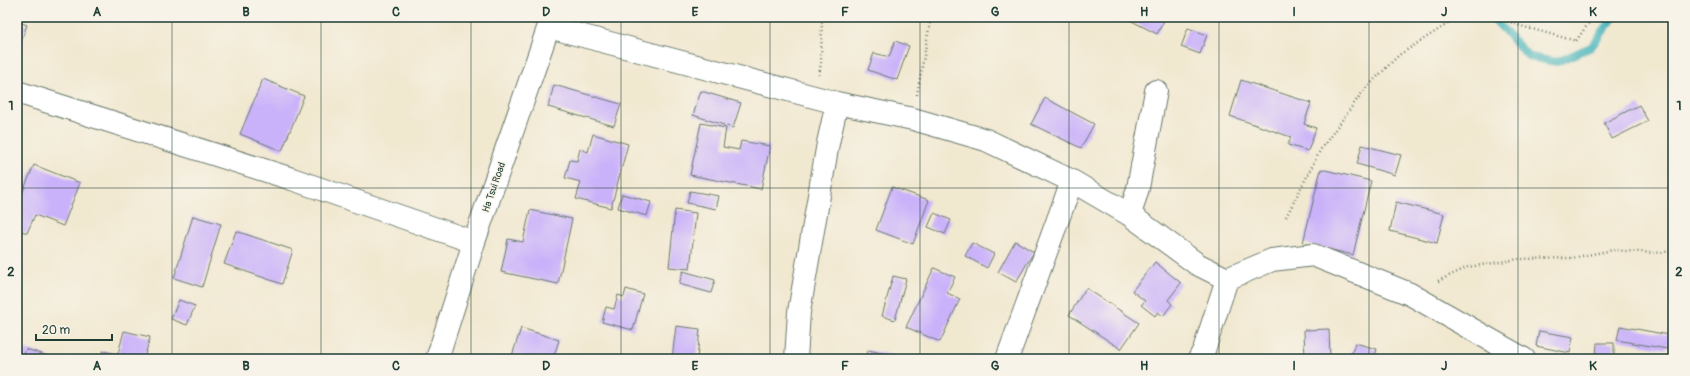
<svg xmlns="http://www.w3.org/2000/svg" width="1690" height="376" viewBox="0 0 1690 376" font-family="Pangolin,sans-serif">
<rect width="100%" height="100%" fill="#f7f3e8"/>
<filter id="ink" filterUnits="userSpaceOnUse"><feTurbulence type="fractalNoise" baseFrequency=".025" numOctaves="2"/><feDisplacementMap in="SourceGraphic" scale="8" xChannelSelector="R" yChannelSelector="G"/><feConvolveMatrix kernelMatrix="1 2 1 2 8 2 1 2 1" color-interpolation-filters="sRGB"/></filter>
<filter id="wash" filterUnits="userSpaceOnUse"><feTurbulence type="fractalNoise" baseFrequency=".012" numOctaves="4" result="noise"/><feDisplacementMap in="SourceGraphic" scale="16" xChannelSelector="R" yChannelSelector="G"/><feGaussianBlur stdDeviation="0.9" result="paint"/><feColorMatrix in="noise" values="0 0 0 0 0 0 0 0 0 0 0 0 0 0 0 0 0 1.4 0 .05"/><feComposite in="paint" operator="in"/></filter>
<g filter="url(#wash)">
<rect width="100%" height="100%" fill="#f1e8d0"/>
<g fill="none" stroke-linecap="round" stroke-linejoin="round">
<!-- stream -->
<path stroke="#43b3ba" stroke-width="8" d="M1492,17L1529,57L1557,62L1591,47L1614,17"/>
</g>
<g id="blocks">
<!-- building -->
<path fill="#cab2fa" d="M1124,17H1166L1157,34Z
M17,21L27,25L17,53Z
M1188,28L1207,35L1200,54L1181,47Z
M895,41L909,46L897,80L868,70L874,53L889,57Z
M263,79L304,96L282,151L240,134Z
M1241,80L1311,103L1304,124L1316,128L1308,151L1288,145L1291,137L1230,116Z
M554,85L621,104L614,126L548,107Z
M701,91L741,103L733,128L693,115Z
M1045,98L1094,124L1081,148L1031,124Z
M1639,105L1648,121L1612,139L1604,123Z
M701,123L726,128L723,147L739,150L741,141L770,146L761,189L690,175Z
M593,134L628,144L611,208L576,199L581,182L565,178L570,160L577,161L580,149L588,152Z
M1362,145L1401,155L1395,175L1357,164Z
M34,165L80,183L63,226L35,215L27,233L17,229V195L21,196Z
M1321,169L1371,181L1353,255L1303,243Z
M892,187L929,200L913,244L876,230Z
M690,191L719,196L716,209L687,203Z
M622,194L651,202L647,216L618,208Z
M1396,202L1444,214L1437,243L1390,231Z
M530,210L572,219L558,284L501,272L508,239L523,242Z
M675,210L696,213L690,269L669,267Z
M934,213L951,220L945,234L928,227Z
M193,216L221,224L202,287L174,278Z
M236,231L293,250L282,284L224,264Z
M1015,241L1034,252L1016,282L998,272Z
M972,243L994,254L987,268L965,256Z
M1155,262L1181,283L1168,300L1172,304L1163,316L1158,312L1155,316L1141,305L1145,301L1132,291Z
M934,268L955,277L947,293L960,299L940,342L906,327Z
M683,271L715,280L711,293L679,284Z
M893,276L906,279L895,320L882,316Z
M1086,288L1139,323L1121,349L1069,315Z
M626,289L643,294L633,330L602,322L606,307L614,309L618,295L624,297Z
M179,300L195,306L187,325L171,319Z
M676,326L700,329L697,359H672Z
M1620,326L1669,335L1667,349L1617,340Z
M521,328L559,340L553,359H511Z
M1329,329L1330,359H1305L1304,330Z
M124,331L150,337L144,359H101L103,351L118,354Z
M1539,331L1573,337L1570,353L1536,346Z
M1355,343L1377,349L1374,359H1350Z
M1597,343H1614V359H1596Z
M26,349L48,356L47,359H22Z
M868,350L896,356V359H866Z"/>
</g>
</g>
<g filter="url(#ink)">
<use href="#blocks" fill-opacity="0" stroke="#68796b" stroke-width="1"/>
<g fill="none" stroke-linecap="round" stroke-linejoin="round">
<defs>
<path id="minor" d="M549,27L837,103L913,119L986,140L1072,181L1130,215L1197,264L1227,279L1272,260L1313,255L1410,294L1524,359
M17,92L292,179L474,242
M1130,215L1138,188L1156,91
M437,359L474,242L552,17
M796,359L799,312L828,143L837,103
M1007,359L1072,181
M1199,359L1204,350L1227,279"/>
</defs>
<!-- minor casing -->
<use href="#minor" stroke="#68796b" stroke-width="24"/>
<!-- path -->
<path stroke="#68796b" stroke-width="2.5" stroke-dasharray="1 3" stroke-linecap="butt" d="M1496,17L1521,26L1576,41L1593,17
M819,75L821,63L822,17
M917,95L931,17
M1286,217L1321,149L1364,90L1399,55L1455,19L1470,17
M1438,281L1468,267L1519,259L1572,258L1613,250L1655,253L1673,251"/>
<!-- minor -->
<use href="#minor" stroke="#fff" stroke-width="22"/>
</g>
</g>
<!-- grid -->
<path fill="none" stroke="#1f3d34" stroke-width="1" stroke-opacity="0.55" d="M172,17V359M321,17V359M471,17V359M621,17V359M770,17V359M920,17V359M1069,17V359M1219,17V359M1369,17V359M1518,17V359M17,188H1673"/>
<g text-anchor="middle" stroke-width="3" stroke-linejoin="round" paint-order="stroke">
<!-- street labels -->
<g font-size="10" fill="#1f3d34" stroke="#f7f3e8">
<text transform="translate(493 187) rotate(-71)" y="4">Ha Tsui Road</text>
</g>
</g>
<!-- margin -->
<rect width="1690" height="376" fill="none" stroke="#f7f3e8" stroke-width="44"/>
<!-- scale -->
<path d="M36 334v6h76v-6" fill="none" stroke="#1f3d34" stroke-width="2"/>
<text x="42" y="334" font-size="12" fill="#1f3d34" stroke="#f7f3e8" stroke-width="3" paint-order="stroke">20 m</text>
<rect x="22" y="22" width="1646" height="332" fill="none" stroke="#1f3d34" stroke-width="1.5"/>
<g font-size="13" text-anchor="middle" font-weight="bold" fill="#1f3d34">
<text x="97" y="16">A</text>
<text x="246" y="16">B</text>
<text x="396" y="16">C</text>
<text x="546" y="16">D</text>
<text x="695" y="16">E</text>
<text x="845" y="16">F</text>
<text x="995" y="16">G</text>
<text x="1144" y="16">H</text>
<text x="1294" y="16">I</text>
<text x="1444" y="16">J</text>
<text x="1593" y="16">K</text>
<text x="11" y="110">1</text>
<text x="1679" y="110">1</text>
<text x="11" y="276">2</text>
<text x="1679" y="276">2</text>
<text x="97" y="370">A</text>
<text x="246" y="370">B</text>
<text x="396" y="370">C</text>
<text x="546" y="370">D</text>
<text x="695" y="370">E</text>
<text x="845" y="370">F</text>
<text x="995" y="370">G</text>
<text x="1144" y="370">H</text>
<text x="1294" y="370">I</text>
<text x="1444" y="370">J</text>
<text x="1593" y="370">K</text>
</g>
</svg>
